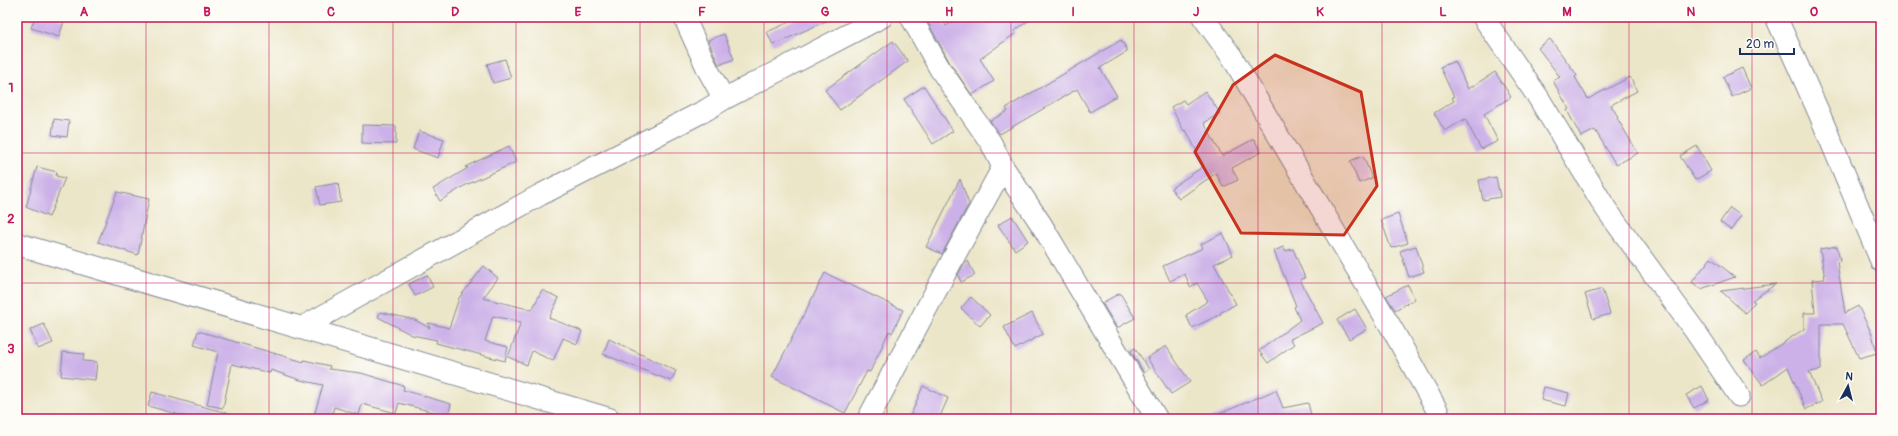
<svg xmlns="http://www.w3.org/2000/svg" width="1898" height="436" viewBox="0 0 1898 436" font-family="Pangolin,sans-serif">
<rect width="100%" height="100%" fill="#fdfcf7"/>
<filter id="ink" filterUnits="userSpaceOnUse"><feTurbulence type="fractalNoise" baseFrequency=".025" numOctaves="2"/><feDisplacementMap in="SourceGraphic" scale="8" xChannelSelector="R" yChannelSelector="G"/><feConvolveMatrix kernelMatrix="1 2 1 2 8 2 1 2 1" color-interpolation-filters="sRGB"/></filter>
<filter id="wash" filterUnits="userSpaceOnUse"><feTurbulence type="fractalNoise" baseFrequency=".012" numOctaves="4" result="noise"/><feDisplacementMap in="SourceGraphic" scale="16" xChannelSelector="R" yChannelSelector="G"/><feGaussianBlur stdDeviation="0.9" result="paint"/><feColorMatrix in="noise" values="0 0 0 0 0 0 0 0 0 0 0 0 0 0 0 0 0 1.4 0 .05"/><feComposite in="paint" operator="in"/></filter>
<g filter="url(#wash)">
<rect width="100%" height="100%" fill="#ece6c9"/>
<g id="blocks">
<!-- building -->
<path fill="#ccb1e8" d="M35,17H53L64,21L59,37L31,28Z
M801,17H835L773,45L767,32Z
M939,17H941L946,26L959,17H1034L1014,31L1016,33L980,59L994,81L972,95L950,63L928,23Z
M724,34L734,59L719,65L708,40Z
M1550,39L1577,75L1575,77L1588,99L1630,77L1637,91L1611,105L1618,117L1617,118L1638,153L1616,165L1595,130L1581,137L1567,110L1569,109L1553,81L1560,77L1538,48Z
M1121,40L1128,51L1100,68L1117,96L1090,112L1077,89L1000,134L990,121L1008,111L1006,108Z
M893,41L908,61L840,110L825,90Z
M505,59L511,78L493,83L487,64Z
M1455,61L1468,89L1495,72L1511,97L1484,114L1498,141L1481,149L1465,119L1445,131L1434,113L1454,101L1452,98L1454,97L1440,67Z
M1742,68L1751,88L1732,97L1723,77Z
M924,86L953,131L933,144L904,99Z
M1205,91L1220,113L1204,123L1222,156L1254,139L1261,152L1232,168L1238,180L1223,187L1216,173L1179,199L1171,188L1204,166L1186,130L1184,131L1171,107L1183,100L1186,104Z
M54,119L69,121L67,137L52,135Z
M362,125L396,126V144L362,143Z
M419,131L444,139L438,158L413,149Z
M509,146L516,162L464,186L440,201L433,189L468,168L465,167Z
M1697,146L1711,171L1695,180L1680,156Z
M1363,156L1372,178L1359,183L1350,161Z
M37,167L57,172L56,176L65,178L49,217L26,207Z
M1496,177L1500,197L1483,200L1479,180Z
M960,179L969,204L942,254L926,247Z
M338,183L341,202L320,205L316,187Z
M117,192L149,199L138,255L98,242Z
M1730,208L1741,216L1731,230L1720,222Z
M1398,214L1408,243L1391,248L1381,220Z
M1012,216L1028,241L1015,250L998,225Z
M1223,233L1233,255L1214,264L1236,304L1220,313L1221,314L1192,328L1186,315L1208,301L1197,283L1190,287L1185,274L1170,281L1163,266L1203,248L1201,244Z
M1416,246L1424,272L1409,277L1400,251Z
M1837,246L1840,261L1837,262L1845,313L1858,306L1872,334L1877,353L1859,358L1843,324H1821V370L1809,372L1822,402L1806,409L1788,367L1763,385L1744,360L1756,352L1760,358L1804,329V313H1815L1812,280L1825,279L1820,249Z
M1283,247L1285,251L1293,249L1305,278L1300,280L1323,323L1290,339L1294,344L1268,363L1259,351L1300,320L1294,307L1296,306L1274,251Z
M1711,258L1735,277L1701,289L1692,282Z
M968,261L975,275L961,282L958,275L965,262Z
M484,266L498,278L483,298L532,310L542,290L559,298L549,318L582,331L577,344L563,338L553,361L532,351L527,365L508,357L521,322L493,316L485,341L508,347L505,361L436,343L437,340L412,335L378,317L380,312L415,320L430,328L428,323L449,328L459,298Z
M825,273L903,310L892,333L889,331L870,372L867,371L845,413L772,377Z
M427,275L433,287L415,296L409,284Z
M1776,284L1752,300L1755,302L1745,313L1721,291Z
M1408,285L1415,299L1395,310L1386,296Z
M1602,289L1610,314L1593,319L1585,294Z
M1120,293L1135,318L1117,328L1102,303Z
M971,297L990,315L980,326L961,308Z
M1355,309L1367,329L1349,339L1337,320Z
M1032,313L1043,334L1015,349L1004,327Z
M44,324L53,343L38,349L30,330Z
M198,331L304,362V360L330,366L329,369L361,373L404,386L403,390L451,404L448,416L399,403L396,413L362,404L359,415L334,407L331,419H313L323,385L300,380L271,370L270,373L232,364L223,408L207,405L218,352L194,345Z
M609,339L676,371L671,381L603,354Z
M1166,346L1190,382L1171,394L1147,358Z
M1135,348L1149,369L1144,373L1131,351Z
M63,352L84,354L83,361L97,362L95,380L61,376Z
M923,386L948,398L939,419H909Z
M1702,386L1709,400L1694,408L1686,395Z
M1544,387L1569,393L1566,406L1541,400Z
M1276,390L1283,408L1308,403L1312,419H1207Z
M152,392L233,415L232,419H194L148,406Z"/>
</g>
</g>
<g filter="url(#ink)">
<use href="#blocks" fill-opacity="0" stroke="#848a94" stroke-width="1"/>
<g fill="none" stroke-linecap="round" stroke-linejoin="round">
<defs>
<path id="street" d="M684,17L708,70L724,99
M911,17L940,69L991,143L1003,167L1041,224L1157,419
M1203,17L1232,57L1395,334L1437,410L1440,419
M1483,17L1538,97L1606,209L1695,331L1739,396
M1776,17L1819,113L1881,261
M301,328L540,195L706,110L724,99L882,17
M868,419L957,251L1003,167"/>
<path id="secondary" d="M17,244L609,419"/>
</defs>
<!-- street casing -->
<use href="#street" stroke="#848a94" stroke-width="23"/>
<!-- secondary casing -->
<use href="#secondary" stroke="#848a94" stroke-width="24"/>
<!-- street -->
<use href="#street" stroke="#fff" stroke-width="21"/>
<!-- secondary -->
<use href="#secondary" stroke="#fff" stroke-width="22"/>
</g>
</g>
<!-- marked area -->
<path fill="#c8321e" fill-opacity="0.2" stroke="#c8321e" stroke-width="3" stroke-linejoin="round" d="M1275,55L1361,92L1377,186L1344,235L1241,233L1195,152L1233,85Z"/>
<!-- grid -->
<path fill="none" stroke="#c2185b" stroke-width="1" stroke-opacity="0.55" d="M146,17V419M269,17V419M393,17V419M516,17V419M640,17V419M764,17V419M887,17V419M1011,17V419M1134,17V419M1258,17V419M1382,17V419M1505,17V419M1629,17V419M1752,17V419M17,153H1881M17,283H1881"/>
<!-- margin -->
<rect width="1898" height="436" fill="none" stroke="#fdfcf7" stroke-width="44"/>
<!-- north arrow -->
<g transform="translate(1848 386) rotate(7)" stroke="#fdfcf7" stroke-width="3" paint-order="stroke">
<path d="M0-3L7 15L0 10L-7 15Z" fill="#1b2f5e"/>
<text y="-6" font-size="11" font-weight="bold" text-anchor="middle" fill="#1b2f5e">N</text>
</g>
<!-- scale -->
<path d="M1740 48v6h54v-6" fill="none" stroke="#1b2f5e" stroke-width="2"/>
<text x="1746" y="48" font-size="12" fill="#1b2f5e" stroke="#fdfcf7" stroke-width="3" paint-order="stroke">20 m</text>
<rect x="22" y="22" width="1854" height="392" fill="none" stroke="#c2185b" stroke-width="1.5"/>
<g font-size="13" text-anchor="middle" font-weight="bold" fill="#c2185b">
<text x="84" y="16">A</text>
<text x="207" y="16">B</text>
<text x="331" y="16">C</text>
<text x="455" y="16">D</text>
<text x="578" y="16">E</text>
<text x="702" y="16">F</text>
<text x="825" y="16">G</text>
<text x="949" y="16">H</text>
<text x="1073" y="16">I</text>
<text x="1196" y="16">J</text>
<text x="1320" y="16">K</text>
<text x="1443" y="16">L</text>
<text x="1567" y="16">M</text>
<text x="1691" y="16">N</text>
<text x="1814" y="16">O</text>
<text x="11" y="92">1</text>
<text x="11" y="223">2</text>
<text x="11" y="353">3</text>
</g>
</svg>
